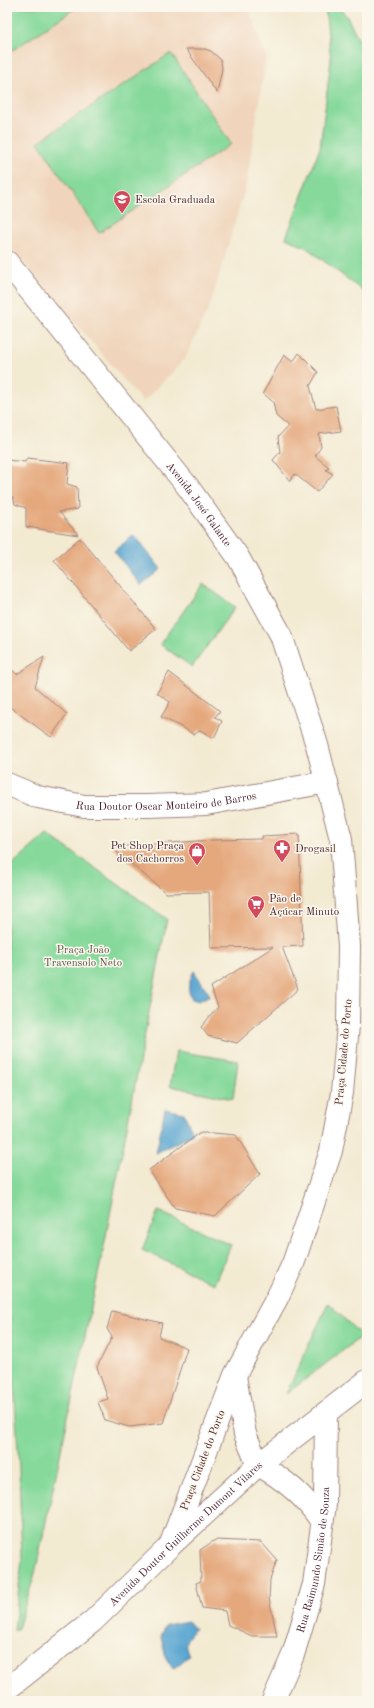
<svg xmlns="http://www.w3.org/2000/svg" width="374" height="1708" viewBox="0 0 374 1708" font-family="'Old Standard TT',serif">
<rect width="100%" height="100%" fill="#fbf7ec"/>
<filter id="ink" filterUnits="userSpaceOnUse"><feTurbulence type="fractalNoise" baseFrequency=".025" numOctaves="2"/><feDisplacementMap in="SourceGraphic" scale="8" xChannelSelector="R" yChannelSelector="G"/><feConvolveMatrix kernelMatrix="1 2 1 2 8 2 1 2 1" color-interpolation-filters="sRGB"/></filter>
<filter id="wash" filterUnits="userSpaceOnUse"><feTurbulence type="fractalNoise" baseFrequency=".012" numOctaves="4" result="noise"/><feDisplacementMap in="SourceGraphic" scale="16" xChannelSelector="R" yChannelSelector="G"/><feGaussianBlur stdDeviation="0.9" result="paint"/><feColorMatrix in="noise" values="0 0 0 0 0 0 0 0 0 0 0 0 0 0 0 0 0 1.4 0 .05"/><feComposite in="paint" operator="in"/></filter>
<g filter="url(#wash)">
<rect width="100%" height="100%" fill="#f3ead2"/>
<!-- built -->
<path fill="#f0d5bc" d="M7,7H248L266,57L246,185L211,303L185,359L143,402L7,243Z"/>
<!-- green -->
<path fill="#86d99b" stroke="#687c63" d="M7,7H77L7,54Z
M325,7H339L347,17L367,55V294L307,248L286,238L320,148L331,60Z
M171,53L231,144L99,233L38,142Z
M203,584L235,607L192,667L160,644Z
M47,834L167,919L103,1251L50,1503L35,1573L18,1628L14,1631L22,1560L19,1468L11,1333L7,1292V869Z
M176,1051L238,1061L233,1099L170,1086Z
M158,1211L231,1245L214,1284L142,1250Z
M328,1303L362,1336L286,1394L324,1312Z"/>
<!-- water -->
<path fill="#57a4d0" stroke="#50627e" d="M134,535L161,569L141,585L114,551Z
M194,971L210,995L199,1001L192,999C186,989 189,981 194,971Z
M165,1109L184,1113L193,1134L156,1153Z
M188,1621L195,1629C185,1640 183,1643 189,1656L173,1669L166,1658L161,1637L166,1625Z"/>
<g id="blocks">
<!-- building -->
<path fill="#e5a87d" d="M186,49H205L211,51L221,60L222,69L217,93Z
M299,353L318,372L310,386L316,409L336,406L341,431L319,434L321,447L315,456L329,467L326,470L333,474L317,492L295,474L290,481L273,460L280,452L278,437L288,426L276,416L273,402L263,393L284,355L293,362Z
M27,458L69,463L67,484L77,487L78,509L59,512L78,535L26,527V508L15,504L13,497L7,496V460L25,462Z
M80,538L156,629L129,651L54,560Z
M44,657L35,687L67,714L51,737L7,705V666L17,674Z
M169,672L220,711L215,717L222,721L214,738L200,730L194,735L187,730L161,717L170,702L157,693Z
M299,834L303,946L282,947L298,989L237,1043L208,1036L201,1027L218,1007L211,987L273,947L211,948L209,892L166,893L111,847L213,840L262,839V836Z
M201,1132L236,1135L260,1174L215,1216L175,1208L149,1170Z
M112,1311L162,1323L159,1337L187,1348L163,1423L129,1427L105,1420L98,1402L108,1399L97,1367L112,1337L107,1329Z
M215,1540L261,1542L277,1560L270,1580L269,1598L277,1636H252L228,1625L225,1611L202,1608L196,1583L201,1581L200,1550Z"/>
</g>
</g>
<g filter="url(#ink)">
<use href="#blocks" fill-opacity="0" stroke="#9e847e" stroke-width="1"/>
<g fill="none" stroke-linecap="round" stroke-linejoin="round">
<defs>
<g id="street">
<path id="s1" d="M7,262L188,487L238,557L281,635L317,745L341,839L349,946L348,1025L342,1093L331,1151L293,1264L277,1298L235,1375L170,1546"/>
<path id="s2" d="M7,784L38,797L84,806H148L206,804L327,782"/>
<path d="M235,1376L245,1434L258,1465"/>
<path id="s3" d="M273,1701L293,1655L314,1584L325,1504L326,1413"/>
</g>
<g id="secondary">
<path d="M258,1465C285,1479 305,1496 322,1522"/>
<path id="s4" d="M7,1689L93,1621L170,1546L258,1465L367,1381"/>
</g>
</defs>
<!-- street casing -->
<use href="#street" stroke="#9e847e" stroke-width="24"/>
<!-- secondary casing -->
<use href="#secondary" stroke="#9e847e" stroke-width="24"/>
<!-- street -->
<use href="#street" stroke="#fff" stroke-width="22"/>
<!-- secondary -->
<use href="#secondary" stroke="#fff" stroke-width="22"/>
</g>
</g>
<!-- icons -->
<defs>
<symbol id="school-pin" viewBox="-11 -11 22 30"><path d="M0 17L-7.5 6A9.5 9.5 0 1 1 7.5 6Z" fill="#d1495b" stroke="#fbf7ec"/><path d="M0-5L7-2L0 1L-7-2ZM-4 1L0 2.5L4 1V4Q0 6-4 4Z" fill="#fff"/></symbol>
<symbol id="pharmacy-pin" viewBox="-11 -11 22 30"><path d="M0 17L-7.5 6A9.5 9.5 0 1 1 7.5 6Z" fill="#d1495b" stroke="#fbf7ec"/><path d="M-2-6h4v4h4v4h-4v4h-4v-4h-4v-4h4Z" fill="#fff"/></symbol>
<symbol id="shop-pin" viewBox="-11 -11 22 30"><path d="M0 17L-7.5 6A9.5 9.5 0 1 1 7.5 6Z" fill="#d1495b" stroke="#fbf7ec"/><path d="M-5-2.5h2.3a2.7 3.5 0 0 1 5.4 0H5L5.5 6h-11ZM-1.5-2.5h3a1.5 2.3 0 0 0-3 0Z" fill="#fff"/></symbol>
<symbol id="supermarket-pin" viewBox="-11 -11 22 30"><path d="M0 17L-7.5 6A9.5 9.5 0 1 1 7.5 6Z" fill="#d1495b" stroke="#fbf7ec"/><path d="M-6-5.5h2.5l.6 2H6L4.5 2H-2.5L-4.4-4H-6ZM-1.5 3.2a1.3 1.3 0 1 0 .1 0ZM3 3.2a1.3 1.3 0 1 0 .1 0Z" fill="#fff"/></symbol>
</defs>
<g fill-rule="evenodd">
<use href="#school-pin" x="112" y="189" width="20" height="27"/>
<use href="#pharmacy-pin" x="272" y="838" width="20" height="27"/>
<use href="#shop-pin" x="187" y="841" width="20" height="27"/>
<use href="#supermarket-pin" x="246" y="894" width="20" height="27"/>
</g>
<g text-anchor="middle" stroke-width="3" stroke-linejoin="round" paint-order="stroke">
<!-- poi labels -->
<g font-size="11" fill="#4a1f2b" stroke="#fbf7ec" text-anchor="start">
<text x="135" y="203">Escola Graduada</text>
<text x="184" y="849" text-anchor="end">Pet Shop Praça<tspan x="184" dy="13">dos Cachorros</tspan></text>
<text x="295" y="852">Drogasil</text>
<text x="269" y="902">Pão de<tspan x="269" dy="13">Açúcar Minuto</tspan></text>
</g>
<!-- street labels -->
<g font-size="11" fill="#4a1f2b" stroke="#fbf7ec">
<text dy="4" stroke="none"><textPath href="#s1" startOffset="309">Avenida José Galante</textPath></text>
<text dy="4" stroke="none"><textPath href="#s2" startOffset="163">Rua Doutor Oscar Monteiro de Barros</textPath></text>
<text transform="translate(343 1052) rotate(-85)" y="4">Praça Cidade do Porto</text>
<text transform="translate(202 1460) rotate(-69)" y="4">Praça Cidade do Porto</text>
<text dy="4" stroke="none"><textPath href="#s4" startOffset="237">Avenida Doutor Guilherme Dumont Vilares</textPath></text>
<text dy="4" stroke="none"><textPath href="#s3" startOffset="148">Rua Raimundo Simão de Souza</textPath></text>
</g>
<!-- park labels -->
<g font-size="11" fill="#5c574d" stroke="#fbf7ec">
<text x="83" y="953">Praça João<tspan x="83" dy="13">Travensolo Neto</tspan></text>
</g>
</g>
<!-- margin -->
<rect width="374" height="1708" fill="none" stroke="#fbf7ec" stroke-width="24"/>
</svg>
